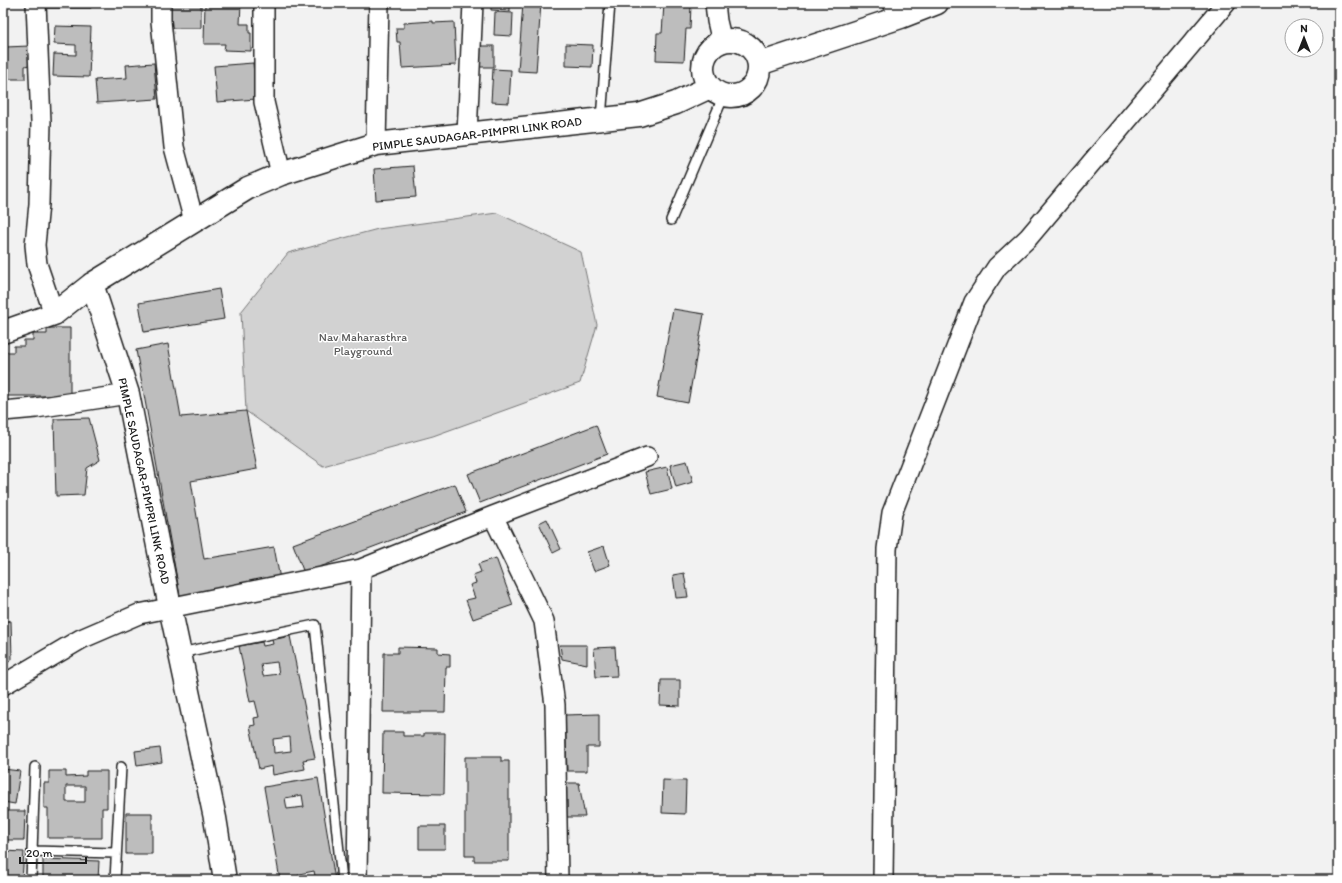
<svg xmlns="http://www.w3.org/2000/svg" width="1342" height="883" viewBox="0 0 1342 883" font-family="Itim,sans-serif">
<rect width="100%" height="100%" fill="#f2f2f2"/>
<filter id="ink" filterUnits="userSpaceOnUse"><feTurbulence type="fractalNoise" baseFrequency=".025" numOctaves="2"/><feDisplacementMap in="SourceGraphic" scale="8" xChannelSelector="R" yChannelSelector="G"/><feConvolveMatrix kernelMatrix="1 2 1 2 8 2 1 2 1" color-interpolation-filters="sRGB"/></filter>
<g filter="url(#ink)">
<!-- green -->
<path fill="#d2d2d2" stroke="#777" d="M497,213L581,252L597,325L580,383L433,436L323,466L246,411L241,312L288,253L378,229Z"/>
<!-- building -->
<path fill="#bdbdbd" stroke="#1c1c1c" fill-rule="evenodd" d="M44,3H91V8H44Z
M168,3H201V28H169Z
M205,3H241L240,24H249V33H251V51L224,50L225,44H204Z
M491,3H510V11L491,10Z
M523,3H541L536,72L518,71Z
M664,4L691,5L690,29H686L684,61L656,60L657,33H662Z
M495,12L513,13L512,36L494,35Z
M433,21V23L454,22L456,65L402,68L400,42H397L396,28H404V23Z
M55,26L91,27L89,77L53,76L54,54L76,55V45L54,44Z
M566,44L593,45L592,67L566,66Z
M29,46V65L25,66V79H3V50H6V47Z
M475,46H494V67H475Z
M154,63L157,99L97,103L95,80L127,78L126,65Z
M253,63L256,99L217,102L214,66Z
M493,69L511,70L509,103L491,102Z
M413,166L416,197L376,200L374,169Z
M219,289L224,319L144,332L139,303Z
M673,309L704,314L688,403L657,397Z
M47,328H70V396H3V352H14V346H24V340H33V334H47Z
M168,344L181,417L246,411L257,469L191,481L204,559L274,547L280,579L180,596L136,350Z
M89,418L100,460L87,468L84,495L56,496L54,419Z
M596,425L607,454L480,503L468,474Z
M687,461L693,482L676,487L670,465Z
M667,467L672,489L651,494L645,472Z
M455,484L466,512L304,573L293,544Z
M547,519L561,549L553,553L539,523Z
M604,546L610,565L594,571L587,552Z
M496,558L513,605L473,619L466,600L475,598L470,585L476,583L473,575L481,572L478,564Z
M684,573L688,597L676,598L673,575Z
M3,621H11L12,659L3,667Z
M290,636L315,758L303,760L305,769L273,775L272,766L259,769L250,726L255,725L254,718L259,717L255,701L250,702L239,646L262,642L263,646L273,644L272,640ZM277,662L279,674L263,676L261,664ZM290,737L291,751L274,753L273,739Z
M560,645H587V664L562,659Z
M398,647L438,648V653L450,654V667H446L445,712H383L384,653H398Z
M615,647L617,676L596,677L594,648Z
M661,680H680V706L660,705Z
M599,714V747H587V771H567L565,715Z
M383,732H403V736H424V733H445L444,794L382,793Z
M160,748L162,762L137,766L135,751Z
M465,757H501V761H509V861H474V856H465Z
M3,769L20,771L15,804L3,802Z
M49,771H66V777L86,776V771H107V808H102V838H48V808H44V783H49Z
M318,778L335,880H316L314,871L299,874L300,880H280L264,787ZM302,795L304,807L287,809L285,798Z
M663,780L686,781L685,814L662,813Z
M566,783H579L585,817H567Z
M66,786H85V802H66Z
M3,811H25L24,840H3Z
M126,813H152V854H126Z
M419,826H445V849H419Z
M3,851L24,852L22,880H3Z
M43,859L99,861L98,880H43Z"/>
<g fill="none" stroke-linecap="round" stroke-linejoin="round">
<defs>
<path id="lane" d="M601,119L610,3
M671,220L724,95
M180,653L315,625L342,880
M32,851L116,853
M31,880L35,767
M115,880L121,767"/>
<path id="street" d="M36,3L41,122L39,204L35,245L37,264L54,314
M161,3V21L174,147L194,221
M264,3V102L281,174
M715,3L717,21L722,42
M893,3L901,17
M467,134L473,3
M376,144L379,3
M3,411L36,408L128,394
M493,516L544,621L555,705L558,880
M3,685L81,639L139,614L361,569L493,516L647,457
M357,880L361,569
M883,880L887,549L892,513L974,302L997,267L1028,238L1226,3"/>
<path id="secondary" d="M703 68a28 28 0 1 1 56 0a28 28 0 1 1-56 0Z
M759,64L901,17L937,3
M92,284L128,394L170,607L215,818L225,880
M3,332L54,314L92,284L248,188L281,174L376,144L639,115L676,103L710,87"/>
</defs>
<!-- lane casing -->
<use href="#lane" stroke="#1c1c1c" stroke-width="12"/>
<!-- street casing -->
<use href="#street" stroke="#1c1c1c" stroke-width="22"/>
<!-- secondary casing -->
<use href="#secondary" stroke="#1c1c1c" stroke-width="25"/>
<!-- lane -->
<use href="#lane" stroke="#fff" stroke-width="9"/>
<!-- street -->
<use href="#street" stroke="#fff" stroke-width="19"/>
<!-- secondary -->
<use href="#secondary" stroke="#fff" stroke-width="22"/>
</g>
</g>
<g text-anchor="middle" stroke-width="3" stroke-linejoin="round" paint-order="stroke">
<!-- street labels -->
<g font-size="12" fill="#1c1c1c" stroke="#fff">
<text transform="translate(477 134) rotate(-7)" y="4">PIMPLE SAUDAGAR-PIMPRI LINK ROAD</text>
<text transform="translate(144 481) rotate(78)" y="4">PIMPLE SAUDAGAR-PIMPRI LINK ROAD</text>
</g>
<!-- park labels -->
<g font-size="12" fill="#5c5c5c" stroke="#fff">
<text x="363" y="341">Nav Maharasthra<tspan x="363" dy="14">Playground</tspan></text>
</g>
</g>
<!-- margin -->
<rect width="1342" height="883" fill="none" stroke="#fff" stroke-width="16"/>
<rect x="8" y="8" width="1326" height="867" fill="none" stroke="#1c1c1c" stroke-width="1.5" filter="url(#ink)"/>
<!-- north arrow -->
<g transform="translate(1304 38)"><circle r="19" fill="#ffffff" stroke="#a4a4a4"/>
<path d="M0-3L7 15L0 10L-7 15Z" fill="#1c1c1c"/>
<text y="-6" font-size="11" font-weight="bold" text-anchor="middle" fill="#1c1c1c">N</text>
</g>
<!-- scale -->
<path d="M20 857v6h66v-6" fill="none" stroke="#1c1c1c" stroke-width="2"/>
<text x="26" y="857" font-size="12" fill="#1c1c1c" stroke="#ffffff" stroke-width="3" paint-order="stroke">20 m</text>
</svg>
